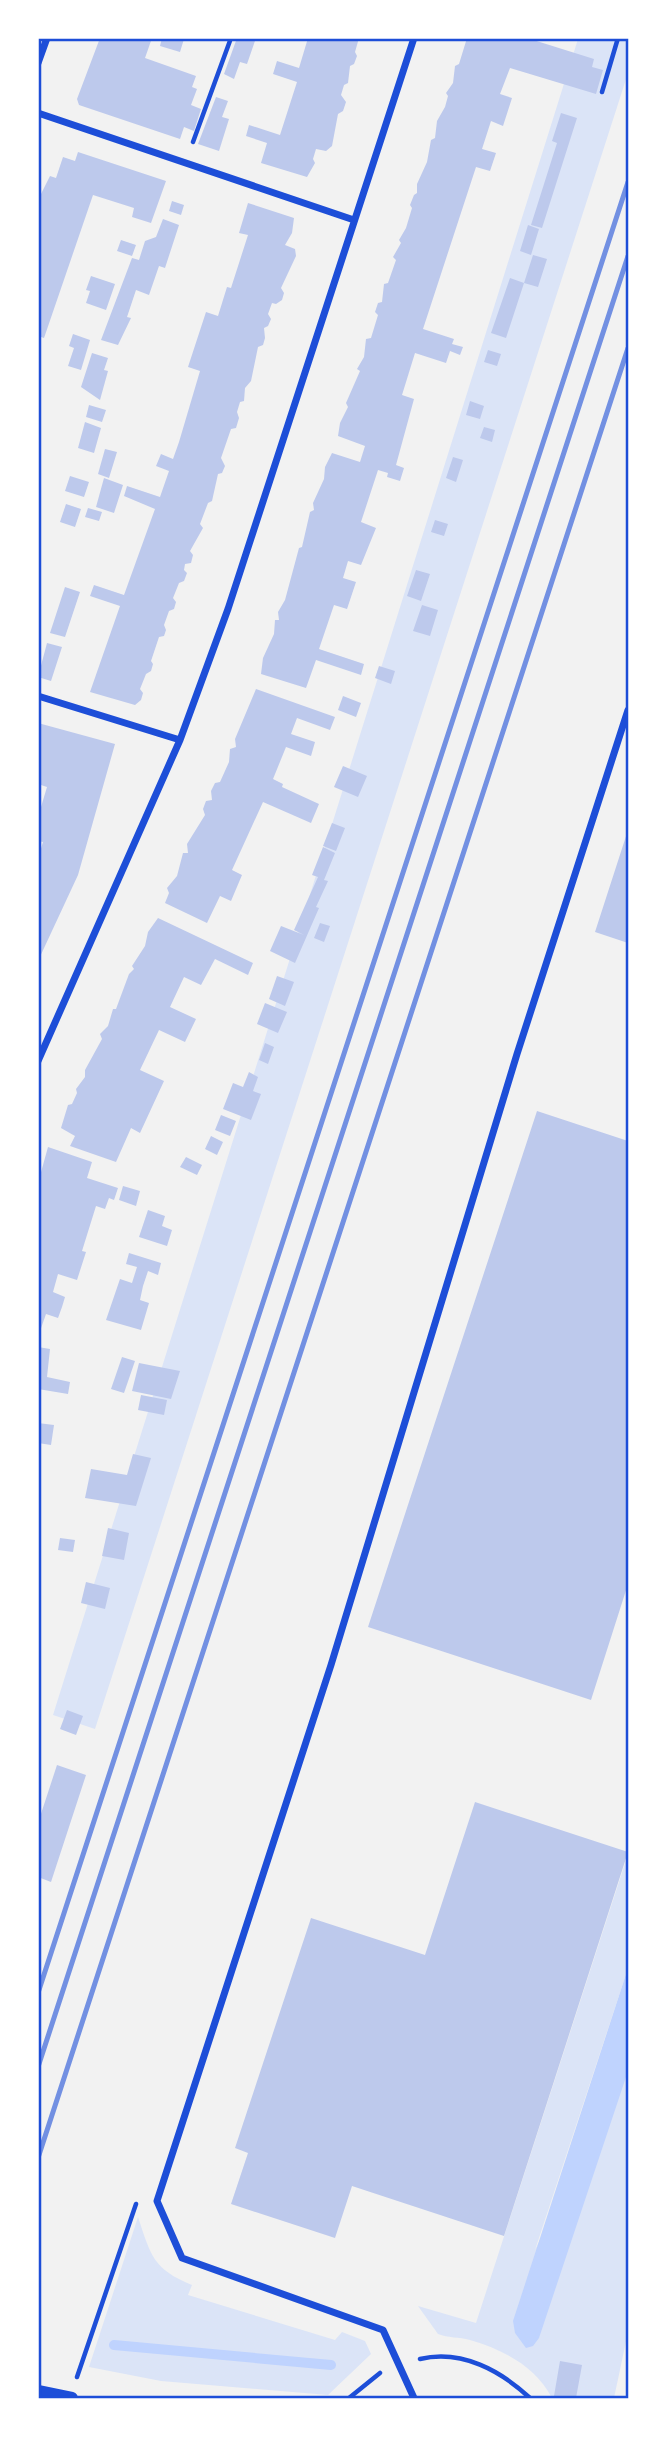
<svg xmlns="http://www.w3.org/2000/svg" width="667" height="2437" viewBox="0 0 667 2437" font-family="Inter,sans-serif">
<rect width="100%" height="100%" fill="#f2f2f2"/>
<!-- green -->
<path fill="#dbe4f7" d="M578,39H628V73L95,1729L53,1715Z
M628,1854V1968L535,2250L628,2058V2332L614,2398H552C535,2366 504,2350 470,2340C459,2337 448,2338 438,2334L418,2306L476,2323Z
M138,2217C151,2256 153,2269 192,2285L188,2295L335,2340L342,2332L365,2341L371,2354L328,2395L161,2381L89,2367Z"/>
<!-- water -->
<path fill="#bfd3fe" d="M628,1968V2071L539,2338L533,2346L526,2348L515,2333L513,2321Z"/>
<g fill="none" stroke-linecap="round" stroke-linejoin="round">
<!-- stream -->
<path stroke="#bfd3fe" stroke-width="10" d="M114,2345L331,2365"/>
</g>
<!-- building -->
<path fill="#bdc9ec" d="M100,38H152L145,58L196,76L192,87L197,89L191,105L201,109L194,131L184,127L180,139L79,105L77,99Z
M162,38L184,39L180,52L160,46Z
M237,38H256L247,64L240,62L234,79L224,74Z
M308,38H359L355,52L357,56L354,64L350,66L348,83L344,85L341,95L346,102L343,111L338,114L332,146L326,151L316,149L313,159L315,163L307,177L261,163L267,143L246,136L249,125L280,135L297,82L273,74L277,61L299,68Z
M467,38H527L594,59L592,67L603,70L596,94L510,68L500,94L512,98L503,126L491,121L482,149L496,153L490,171L476,167L423,329L454,339L452,344L463,347L460,355L450,351L446,363L415,353L402,395L414,399L396,465L404,468L400,481L387,477L388,473L378,470L361,522L376,528L361,565L348,561L343,578L356,582L347,609L334,605L319,649L364,664L361,675L316,660L306,688L261,674L263,658L274,634L275,620H279L278,612L285,600L299,548L302,547L310,512L314,510L313,503L324,479L325,467L332,453L360,462L365,446L338,436L340,423L348,407L346,403L360,371L357,369L364,357L366,339L371,338L378,315L375,312L378,303L382,302L384,284L388,283L396,260L393,257L401,243L399,240L406,228L412,208L410,205L414,195L417,193V184L427,162L431,140L435,138L437,121L445,107L448,96L446,93L453,83L455,66L459,64Z
M216,97L228,101L222,117L229,119L219,151L198,144Z
M561,113L577,118L542,228L531,225L557,143L552,141Z
M78,152L166,181L151,223L132,217L134,208L93,195L44,338L38,336V200L50,176L56,178L63,157L75,161Z
M172,201L184,205L181,215L169,211Z
M248,203L294,218L292,233L285,245L295,249L296,256L281,288L284,293L282,300L276,304L272,303L268,314L271,319L268,326L264,328L265,338L263,345L258,347L251,381L245,388L244,401L240,402L237,412L239,418L236,428L231,429L221,458L225,466L222,473L218,474L212,501L208,503L200,524L203,528L190,551L193,555L191,563L185,564L184,570L187,573L184,581L179,583L173,598L176,602L174,609L169,611L164,625L166,630L164,636L159,637L151,661L153,664L151,671L146,674L140,689L143,693L141,700L135,705L90,692L120,606L90,596L94,585L124,595L155,509L124,496L127,486L160,497L169,471L156,466L161,454L173,459L179,442L200,371L188,367L206,312L218,316L227,287L231,288L248,235L239,233Z
M163,219L179,225L165,268L159,266L149,295L136,290L127,317L131,318L118,345L101,340L132,258L139,260L145,241L156,237Z
M528,225L539,229L531,255L520,251Z
M121,240L136,245L132,256L117,251Z
M533,255L547,259L538,287L524,283Z
M91,276L115,284L106,310L86,303L90,291L86,290Z
M510,278L524,283L506,338L491,333Z
M73,334L90,340L81,370L68,366L74,348L69,346Z
M488,350L501,354L497,366L484,362Z
M92,353L108,358L104,370L108,371L100,400L81,387Z
M470,401L484,406L480,419L466,415Z
M89,405L106,410L102,422L86,417Z
M85,422L101,428L94,453L78,448Z
M484,427L495,430L492,442L480,438Z
M105,449L117,452L109,478L98,474Z
M453,457L463,460L456,482L446,478Z
M70,476L89,482L84,497L65,491Z
M104,478L123,485L114,513L96,507Z
M66,504L81,509L75,527L60,522Z
M88,508L102,512L99,521L85,517Z
M435,520L448,524L444,536L431,532Z
M416,570L430,574L421,601L407,596Z
M65,587L80,592L65,637L50,633Z
M422,605L438,610L430,636L413,631Z
M47,643L62,647L51,681L38,677Z
M379,666L395,671L391,684L375,678Z
M256,689L335,717L330,730L297,718L291,734L315,742L311,756L286,747L273,779L283,784L282,787L319,804L311,823L263,802L232,870L242,875L231,901L220,896L207,923L165,903L169,893L167,888L177,876L183,853H188L187,844L205,815L203,809L206,801L212,800L211,791L215,783L220,782L229,762L230,749L236,747L235,739Z
M343,696L361,703L356,717L338,710Z
M38,723L115,744L78,875L38,961V858L43,842L38,841V817L47,787L38,784Z
M343,766L367,776L358,797L334,787Z
M332,823L345,828L336,851L323,846Z
M628,830V943L595,932Z
M323,847L335,853L324,880L328,881L316,907L319,908L295,963L270,951L281,926L304,935L294,930L318,877L312,875Z
M158,918L253,963L248,975L215,959L201,985L184,977L170,1007L196,1019L185,1042L159,1030L140,1070L164,1081L140,1133L131,1128L116,1162L70,1146L75,1136L61,1128L68,1105L72,1104L77,1093L76,1089L85,1077V1070L102,1039L100,1034L108,1026L113,1009H116L129,974L134,969L132,966L145,946L148,932Z
M320,923L330,926L324,942L314,938Z
M277,976L294,982L285,1006L269,999Z
M265,1003L287,1012L278,1033L257,1024Z
M265,1043L274,1047L268,1064L259,1060Z
M249,1072L258,1077L253,1091L261,1094L251,1120L223,1109L233,1083L243,1087Z
M537,1111L628,1141V1584L591,1700L368,1627Z
M221,1115L236,1121L230,1136L215,1130Z
M211,1136L223,1142L217,1155L205,1149Z
M48,1147L92,1162L87,1178L118,1188L114,1200L109,1198L105,1209L96,1206L82,1251L86,1252L77,1280L58,1274L53,1292L65,1297L62,1307L58,1318L46,1314L39,1334L38,1183Z
M186,1157L202,1165L197,1175L180,1167Z
M123,1186L140,1191L136,1206L119,1200Z
M148,1210L165,1216L162,1226L172,1230L167,1246L139,1237Z
M129,1253L161,1263L158,1275L148,1271L143,1286L140,1300L149,1303L141,1330L106,1320L120,1279L132,1283L137,1267L126,1264Z
M38,1347L50,1349L47,1377L70,1382L68,1394L38,1389Z
M122,1357L135,1361L124,1393L111,1389Z
M139,1363L180,1371L171,1399L132,1391Z
M141,1395L167,1400L164,1415L138,1410Z
M38,1423L54,1425L51,1445L38,1443Z
M133,1454L151,1458L136,1506L85,1498L91,1469L127,1475Z
M108,1528L129,1533L124,1560L102,1556Z
M60,1538L75,1540L73,1552L58,1550Z
M86,1582L110,1588L105,1609L81,1603Z
M67,1710L83,1716L76,1735L60,1729Z
M57,1765L86,1775L51,1882L38,1877V1823Z
M475,1802L628,1852L504,2236L352,2186L335,2238L231,2204L248,2153L235,2148L311,1918L425,1955Z
M560,2361L582,2365L576,2398L554,2396Z"/>
<g fill="none" stroke-linecap="round" stroke-linejoin="round">
<!-- path -->
<path stroke="#1d4ed8" stroke-width="4.5" d="M557,38H558
M602,92L618,38
M193,142L231,38
M420,2359C462,2349 501,2371 530,2398
M77,2377L136,2204
M349,2398L380,2373"/>
<!-- minor -->
<path stroke="#1d4ed8" stroke-width="7" d="M38,63L47,38
M38,113L354,220
M38,696L180,740
M38,1061L180,740L228,609L414,38
M414,2398L383,2330L182,2258L157,2201L331,1665L517,1054L628,710"/>
<!-- tertiary -->
<path stroke="#1d4ed8" stroke-width="12" d="M38,2391L72,2398"/>
<!-- rail -->
<path stroke="#7290e2" stroke-width="5" d="M38,1993L628,182
M38,2067L628,256
M38,2158L628,348"/>
</g>
<!-- border -->
<rect width="667" height="2437" fill="none" stroke="#ffffff" stroke-width="80"/>
<rect x="40" y="40" width="587" height="2357" fill="none" stroke="#1d4ed8" stroke-width="2.5"/>
</svg>
